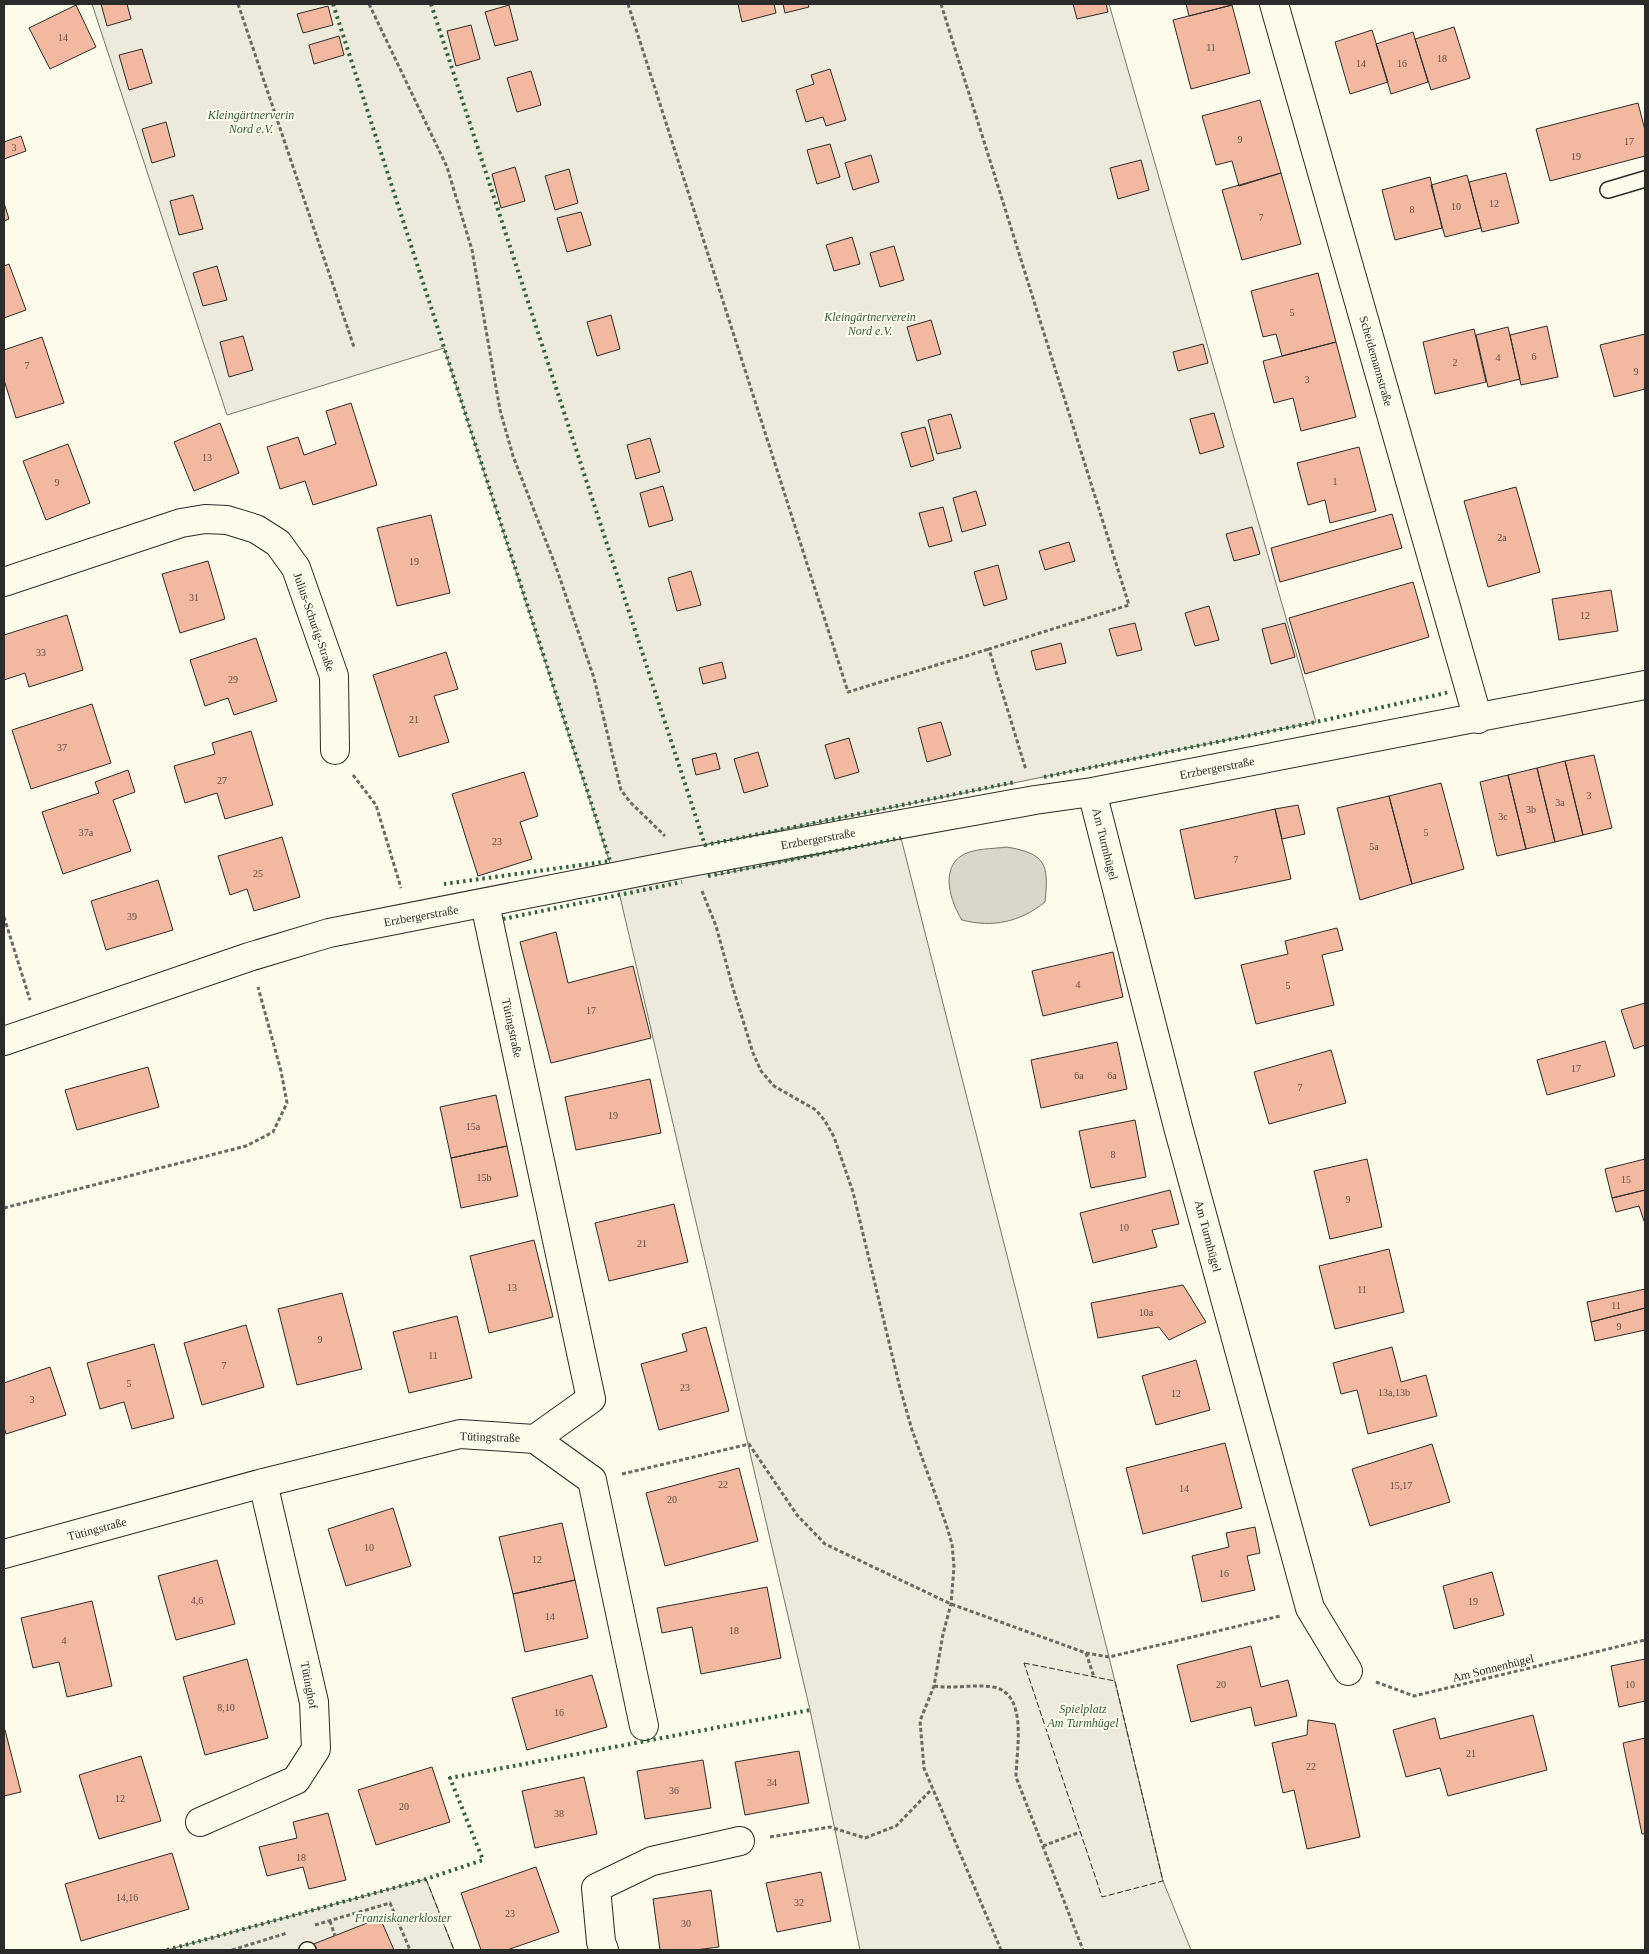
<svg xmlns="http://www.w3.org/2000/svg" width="1649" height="1954" font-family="'Times New Roman',serif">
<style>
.green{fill:#ecebdb;stroke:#74746e}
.water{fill:#d8d7c9;stroke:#74746e}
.building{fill:#f2b8a0;stroke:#2b2b2b}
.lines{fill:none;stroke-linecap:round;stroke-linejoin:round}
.lane-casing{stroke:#2b2b2b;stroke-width:18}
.street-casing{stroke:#2b2b2b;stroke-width:30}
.path{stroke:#6a6964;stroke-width:3;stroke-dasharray:4 2.5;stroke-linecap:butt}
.lane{stroke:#fdfbea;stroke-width:15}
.street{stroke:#fdfbea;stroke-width:28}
.hedge{stroke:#34623c;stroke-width:4;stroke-dasharray:2.5 4;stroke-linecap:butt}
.fence{stroke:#2b2b2b;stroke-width:1;stroke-dasharray:6 2.5;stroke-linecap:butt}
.labels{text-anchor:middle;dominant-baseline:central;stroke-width:4;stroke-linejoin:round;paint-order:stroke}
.number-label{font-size:10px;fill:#5d4e48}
.park-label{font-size:12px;font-style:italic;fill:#34623c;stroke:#fdfbea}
.street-label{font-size:12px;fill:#2b2b2b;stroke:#fdfbea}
</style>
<rect width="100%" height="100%" fill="#fdfbea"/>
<path class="green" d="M92,4H1109L1316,722L706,845L716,875L901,838L1109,1657L1163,1881L1191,1950H860L810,1710L618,888L444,348L227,415Z
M426,1879L454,1950H167Z"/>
<path class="water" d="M1007,847C1046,854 1049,864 1045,902C1020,922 993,928 962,920C951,903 940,870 961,856C973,848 993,849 1007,847Z"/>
<path class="building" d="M101,4H127L131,19L107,26Z
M738,4H774L776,13L742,22Z
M783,4H808L809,7L785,13Z
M1073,4H1106L1108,12L1077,19Z
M1186,4H1232V5L1189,16Z
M76,5L96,47L50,69L29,28Z
M509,5L518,40L495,46L485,12Z
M1232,5L1250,73L1191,89L1173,20Z
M328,6L333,25L303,33L297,14Z
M471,25L480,59L456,66L447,31Z
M1454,27L1470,78L1431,90L1415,39Z
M1372,30L1388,82L1350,94L1335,42Z
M1413,32L1428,82L1391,94L1376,44Z
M339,36L344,55L314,64L309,45Z
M142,49L152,83L129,90L119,55Z
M830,69L846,120L826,126L823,117L806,122L796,90L814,84L811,75Z
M531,71L541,105L517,112L507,78Z
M1260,100L1281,173L1239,186L1232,161L1216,165L1202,116Z
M1638,103L1645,130V156L1550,181L1536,129Z
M166,122L175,156L152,163L142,129Z
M21,136L26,151L4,159V142Z
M830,144L840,177L817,184L807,150Z
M871,155L879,182L853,190L845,163Z
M1141,160L1149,190L1118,199L1110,168Z
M515,167L525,201L501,208L492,174Z
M569,169L578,203L555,210L545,176Z
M1281,173L1301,244L1242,260L1222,190Z
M1506,173L1519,223L1482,232L1469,182Z
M1467,175L1481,228L1445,237L1431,185Z
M1430,177L1442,228L1395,240L1382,190Z
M193,195L203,229L179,235L170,201Z
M4,203L9,219L4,221Z
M581,212L591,245L567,252L557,218Z
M852,237L860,264L834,271L826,245Z
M894,246L904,280L880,287L870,253Z
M9,264L26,310L4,318V266Z
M217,266L227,300L203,306L193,273Z
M1318,273L1336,342L1282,356L1276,334L1263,337L1251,291Z
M611,315L620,349L597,356L587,322Z
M931,320L941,354L917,361L907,327Z
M1547,326L1558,377L1521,385L1510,335Z
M1508,327L1520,379L1488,387L1476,335Z
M1474,329L1486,382L1435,394L1423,342Z
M1645,334V389L1614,397L1600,345Z
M243,336L253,370L229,377L220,342Z
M42,337L64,403L16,418L4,380V350Z
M1336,342L1356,417L1301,431L1293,398L1274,403L1263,361Z
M1203,344L1208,363L1178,371L1173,352Z
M351,403L377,485L313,505L305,481L280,489L267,447L298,437L304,455L336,444L326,411Z
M1214,413L1224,447L1200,454L1190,419Z
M951,414L961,448L937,454L928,420Z
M220,423L239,473L194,491L174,442Z
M925,427L934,460L911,467L901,433Z
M650,438L660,472L636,479L627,445Z
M68,444L90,503L46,520L23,461Z
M1359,447L1376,511L1330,523L1325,500L1308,505L1297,463Z
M663,486L673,520L649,527L640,493Z
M1516,487L1540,572L1488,587L1464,501Z
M976,491L986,525L962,532L953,498Z
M943,507L952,541L929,547L919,513Z
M1392,514L1402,548L1280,582L1271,548Z
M431,515L450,593L397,606L377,528Z
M1252,527L1260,554L1234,561L1226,534Z
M1069,542L1075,561L1045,570L1039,551Z
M208,561L225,619L180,633L162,574Z
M998,565L1007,599L984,606L974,572Z
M691,571L701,605L677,611L668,578Z
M1413,582L1429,637L1305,674L1289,618Z
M1611,590L1618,631L1559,640L1552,599Z
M1209,606L1219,640L1195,646L1185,613Z
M67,615L83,670L29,687L25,673L4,680V635Z
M1135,623L1142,650L1117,656L1109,629Z
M1285,623L1295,657L1271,664L1262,629Z
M256,638L277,701L234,715L228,698L205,706L190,660Z
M1061,643L1066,663L1036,670L1031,651Z
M446,652L458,689L434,696L449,742L399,757L373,675Z
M722,662L726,678L703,684L699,668Z
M92,704L111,763L31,789L12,730Z
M941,722L951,755L927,762L918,728Z
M251,731L273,805L225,819L217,793L185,803L174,766L215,754L212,743Z
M849,738L859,772L835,779L825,745Z
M758,752L768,786L744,793L734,759Z
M716,753L720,769L696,775L692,759Z
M1594,755L1612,828L1583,835L1565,761Z
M1565,761L1583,835L1555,842L1537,768Z
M1537,768L1555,842L1526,849L1508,775Z
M128,770L135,792L113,800L131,851L63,874L42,812L99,793L95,782Z
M524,772L538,816L520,822L532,859L478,876L452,794Z
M1508,775L1526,849L1497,856L1480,782Z
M1441,783L1464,869L1412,884L1389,796Z
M1389,796L1412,884L1360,900L1337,808Z
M1298,805L1305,834L1282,839L1275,809Z
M1275,809L1291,879L1195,899L1180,830Z
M282,837L300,897L254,911L247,889L230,895L218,856Z
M158,880L173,930L106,950L91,901Z
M1337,928L1343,950L1322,955L1334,1005L1256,1024L1241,965L1288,954L1285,941Z
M556,932L568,983L633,966L651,1038L551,1063L520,942Z
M1113,952L1123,997L1043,1016L1032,971Z
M1645,1003V1045L1634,1049L1621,1010Z
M1605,1041L1615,1076L1547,1095L1537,1060Z
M1117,1042L1127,1089L1041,1108L1031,1060Z
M1331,1050L1346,1103L1269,1124L1254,1072Z
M148,1067L159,1107L77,1130L65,1090Z
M650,1079L661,1133L576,1150L565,1097Z
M496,1095L507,1146L451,1158L440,1107Z
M1135,1120L1146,1177L1091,1188L1079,1131Z
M507,1146L518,1196L461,1208L451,1158Z
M1367,1159L1382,1227L1330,1239L1314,1171Z
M1645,1159V1190L1612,1198L1605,1169Z
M1170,1190L1179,1224L1152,1230L1157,1247L1093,1263L1080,1213Z
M1645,1190V1224L1639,1206L1616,1212L1612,1198Z
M674,1204L688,1262L609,1281L595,1223Z
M534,1240L553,1317L489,1333L470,1256Z
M1389,1249L1404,1312L1335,1329L1319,1266Z
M1183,1285L1206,1322L1169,1340L1159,1327L1098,1338L1091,1303Z
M1645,1289V1308L1591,1322L1587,1302Z
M342,1293L362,1369L297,1385L278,1309Z
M1645,1308V1330L1595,1341L1591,1322Z
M457,1316L472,1378L409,1393L393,1332Z
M246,1325L264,1387L202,1405L184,1343Z
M706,1327L729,1411L659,1430L641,1364L687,1351L682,1334Z
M154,1344L174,1418L132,1429L124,1402L100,1409L87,1363Z
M1392,1347L1401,1382L1426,1375L1437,1416L1368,1434L1357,1390L1341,1394L1333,1363Z
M1196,1360L1210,1410L1156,1425L1142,1376Z
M50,1367L66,1415L6,1434L4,1427V1383Z
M1225,1443L1242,1508L1143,1534L1126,1468Z
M1432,1444L1450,1502L1370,1526L1352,1469Z
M739,1468L758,1541L665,1566L646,1493Z
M393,1508L411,1566L346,1586L328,1529Z
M562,1523L575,1580L513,1594L499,1537Z
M1255,1527L1260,1553L1247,1556L1255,1590L1202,1602L1192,1556L1229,1547L1226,1533Z
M217,1560L235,1624L176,1640L158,1576Z
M1492,1572L1504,1615L1454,1629L1443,1586Z
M575,1580L588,1638L525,1652L513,1594Z
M767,1587L781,1658L701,1674L692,1627L662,1633L657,1608Z
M92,1601L112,1686L67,1697L59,1662L33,1668L21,1618Z
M1251,1646L1261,1687L1288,1680L1297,1716L1255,1726L1251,1707L1191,1722L1177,1665Z
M247,1659L268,1738L205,1755L183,1677Z
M1645,1659V1701L1619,1707L1611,1666Z
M592,1675L607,1727L527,1750L512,1698Z
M1533,1715L1547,1770L1448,1796L1440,1768L1406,1777L1393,1730L1435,1718L1440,1739Z
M1308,1720L1335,1724L1360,1837L1307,1849L1294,1790L1283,1793L1272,1743L1307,1735Z
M5,1730L21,1792L4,1796V1731Z
M1645,1738V1834H1642L1623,1743Z
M799,1751L809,1803L745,1815L735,1762Z
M141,1756L161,1821L99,1839L79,1775Z
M703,1760L711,1808L645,1819L637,1771Z
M432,1767L450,1822L376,1845L358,1790Z
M584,1777L597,1834L535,1848L522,1791Z
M328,1813L346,1880L309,1889L303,1867L267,1876L259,1847L297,1838L293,1822Z
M172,1853L189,1909L81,1941L65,1884Z
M536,1867L559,1932L507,1950H481L461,1893Z
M821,1872L831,1921L777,1932L766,1883Z
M711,1890L719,1947L695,1950H660L653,1899Z
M380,1918L394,1950H313L311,1945Z"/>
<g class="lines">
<g class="lane-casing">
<path id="lane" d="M1608,190L1645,179
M307,1950H308"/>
</g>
<g class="street-casing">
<path id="street" d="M1274,4L1478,719
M4,582L181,523L205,519L227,520L256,529L278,543L296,568L334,676L335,750
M1092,792L1178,1127L1310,1608L1348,1671
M4,1041L249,957L329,933L685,863L1035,800L1092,792L1645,685
M535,1439L592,1480L644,1726
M4,1554L263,1483L460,1434L535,1439L591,1399L485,904
M200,1822L296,1780L316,1749L314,1702L263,1483
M604,1950L601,1942L596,1888L652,1861L740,1841"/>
</g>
<path class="path" d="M238,4L354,347
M369,4L447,167L472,250L500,410L513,456L556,567L594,678L621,790L630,802L665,836
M628,4L848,692L989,649
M941,4L1129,605L989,649L1026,770
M353,775L376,805L401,888
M702,891L716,926L733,988L753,1053L761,1071L774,1086L816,1110L825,1121L834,1137L853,1192L899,1384L912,1430L946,1524L952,1544L954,1567L951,1604L943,1634L934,1686L920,1721L924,1768L1001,1950
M4,917L30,1000
M4,1208L246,1146L273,1132L287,1103L281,1071L258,987
M622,1474L749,1444L797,1515L825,1544L951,1604L1086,1653L1109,1657L1280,1616
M1086,1653L1094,1677
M1376,1682L1414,1696L1645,1640
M934,1686C954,1689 973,1684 993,1687C1029,1693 1016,1752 1016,1777L1083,1950
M770,1837L830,1827L865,1838L896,1826L932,1789
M1043,1846L1080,1832
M330,1921L335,1936
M315,1925L390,1903L410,1950
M232,1950L287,1933"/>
<use href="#lane" class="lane"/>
<use href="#street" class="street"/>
<path class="hedge" d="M333,4L610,861L444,884
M431,4L705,845L1015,782
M1044,777L1316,722L1450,692
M708,876L901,838
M503,919L682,882
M167,1950L426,1879L483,1860L450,1778L810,1710"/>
<path class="fence" d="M1024,1663L1115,1681L1163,1881L1102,1897Z
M426,1879L454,1950"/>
</g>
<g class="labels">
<g class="number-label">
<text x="63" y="37">14</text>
<text x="1211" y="47">11</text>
<text x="1442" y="58">18</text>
<text x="1361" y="63">14</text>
<text x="1402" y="63">16</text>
<text x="1240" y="139">9</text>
<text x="1629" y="141">17</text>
<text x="14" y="147">3</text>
<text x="1576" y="156">19</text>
<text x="1494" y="203">12</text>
<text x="1456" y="206">10</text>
<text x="1412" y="209">8</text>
<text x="1261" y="217">7</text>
<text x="1292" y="312">5</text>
<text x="1534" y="356">6</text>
<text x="1498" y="357">4</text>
<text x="1455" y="362">2</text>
<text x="27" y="365">7</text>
<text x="1636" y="371">9</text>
<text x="1307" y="379">3</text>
<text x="207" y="457">13</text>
<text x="1335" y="481">1</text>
<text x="57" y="482">9</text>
<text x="1502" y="537">2a</text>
<text x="414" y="561">19</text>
<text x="194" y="597">31</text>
<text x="1585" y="615">12</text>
<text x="41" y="652">33</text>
<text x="233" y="679">29</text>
<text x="414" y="719">21</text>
<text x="62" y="747">37</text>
<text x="222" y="780">27</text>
<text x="1589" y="795">3</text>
<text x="1560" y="802">3a</text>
<text x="1531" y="809">3b</text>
<text x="1503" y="816">3c</text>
<text x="86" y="832">37a</text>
<text x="1426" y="832">5</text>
<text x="497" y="841">23</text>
<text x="1374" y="846">5a</text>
<text x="1236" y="859">7</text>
<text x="258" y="873">25</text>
<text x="132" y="916">39</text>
<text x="1078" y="984">4</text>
<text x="1288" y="985">5</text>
<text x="591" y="1010">17</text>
<text x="1576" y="1068">17</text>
<text x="1079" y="1075">6a</text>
<text x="1112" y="1075">6a</text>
<text x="1300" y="1087">7</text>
<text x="613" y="1115">19</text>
<text x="473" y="1126">15a</text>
<text x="1113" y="1154">8</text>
<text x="484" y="1177">15b</text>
<text x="1626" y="1179">15</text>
<text x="1348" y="1199">9</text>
<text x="1124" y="1227">10</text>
<text x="642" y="1243">21</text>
<text x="512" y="1287">13</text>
<text x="1362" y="1289">11</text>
<text x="1616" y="1305">11</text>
<text x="1146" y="1312">10a</text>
<text x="1619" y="1326">9</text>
<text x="320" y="1339">9</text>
<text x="433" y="1355">11</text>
<text x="224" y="1365">7</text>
<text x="129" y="1383">5</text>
<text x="685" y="1387">23</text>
<text x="1394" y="1392">13a,13b</text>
<text x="1176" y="1393">12</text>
<text x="32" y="1399">3</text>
<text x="723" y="1484">22</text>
<text x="1401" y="1485">15,17</text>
<text x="1184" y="1488">14</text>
<text x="672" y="1499">20</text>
<text x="369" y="1547">10</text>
<text x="537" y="1559">12</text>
<text x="1224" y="1573">16</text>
<text x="197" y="1600">4,6</text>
<text x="1473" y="1601">19</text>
<text x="550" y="1616">14</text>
<text x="734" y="1630">18</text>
<text x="64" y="1640">4</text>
<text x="1221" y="1684">20</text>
<text x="1630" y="1684">10</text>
<text x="226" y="1707">8,10</text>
<text x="559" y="1712">16</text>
<text x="1471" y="1753">21</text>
<text x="1311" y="1766">22</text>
<text x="772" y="1782">34</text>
<text x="674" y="1790">36</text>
<text x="120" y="1798">12</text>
<text x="404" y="1806">20</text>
<text x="559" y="1813">38</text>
<text x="301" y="1857">18</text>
<text x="127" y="1897">14,16</text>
<text x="799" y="1902">32</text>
<text x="510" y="1913">23</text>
<text x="686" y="1923">30</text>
</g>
<g class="park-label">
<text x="251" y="115">Kleingärtnerverin<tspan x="251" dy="14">Nord e.V.</tspan></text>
<text x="870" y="317">Kleingärtnerverein<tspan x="870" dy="14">Nord e.V.</tspan></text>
<text x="1083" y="1709">Spielplatz<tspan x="1083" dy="14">Am Turmhügel</tspan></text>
<text x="403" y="1918">Franziskanerkloster</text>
</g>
<g class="street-label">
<text transform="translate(1376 361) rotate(74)">Scheidemannstraße</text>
<text transform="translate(314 622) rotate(71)">Julius-Schurig-Straße</text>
<text transform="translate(1217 768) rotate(-11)">Erzbergerstraße</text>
<text transform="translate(818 839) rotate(-10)">Erzbergerstraße</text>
<text transform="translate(1105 844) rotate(76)">Am Turmhügel</text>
<text transform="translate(421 916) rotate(-10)">Erzbergerstraße</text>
<text transform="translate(512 1028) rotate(78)">Tütingstraße</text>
<text transform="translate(1208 1236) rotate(75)">Am Turmhügel</text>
<text transform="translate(490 1437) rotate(2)">Tütingstraße</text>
<text transform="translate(97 1529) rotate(-15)">Tütingstraße</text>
<text transform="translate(1493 1668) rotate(-14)">Am Sonnenhügel</text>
<text transform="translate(309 1685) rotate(79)">Tütinghof</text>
</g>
</g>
<rect width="1649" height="1954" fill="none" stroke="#2b2b2b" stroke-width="10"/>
</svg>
